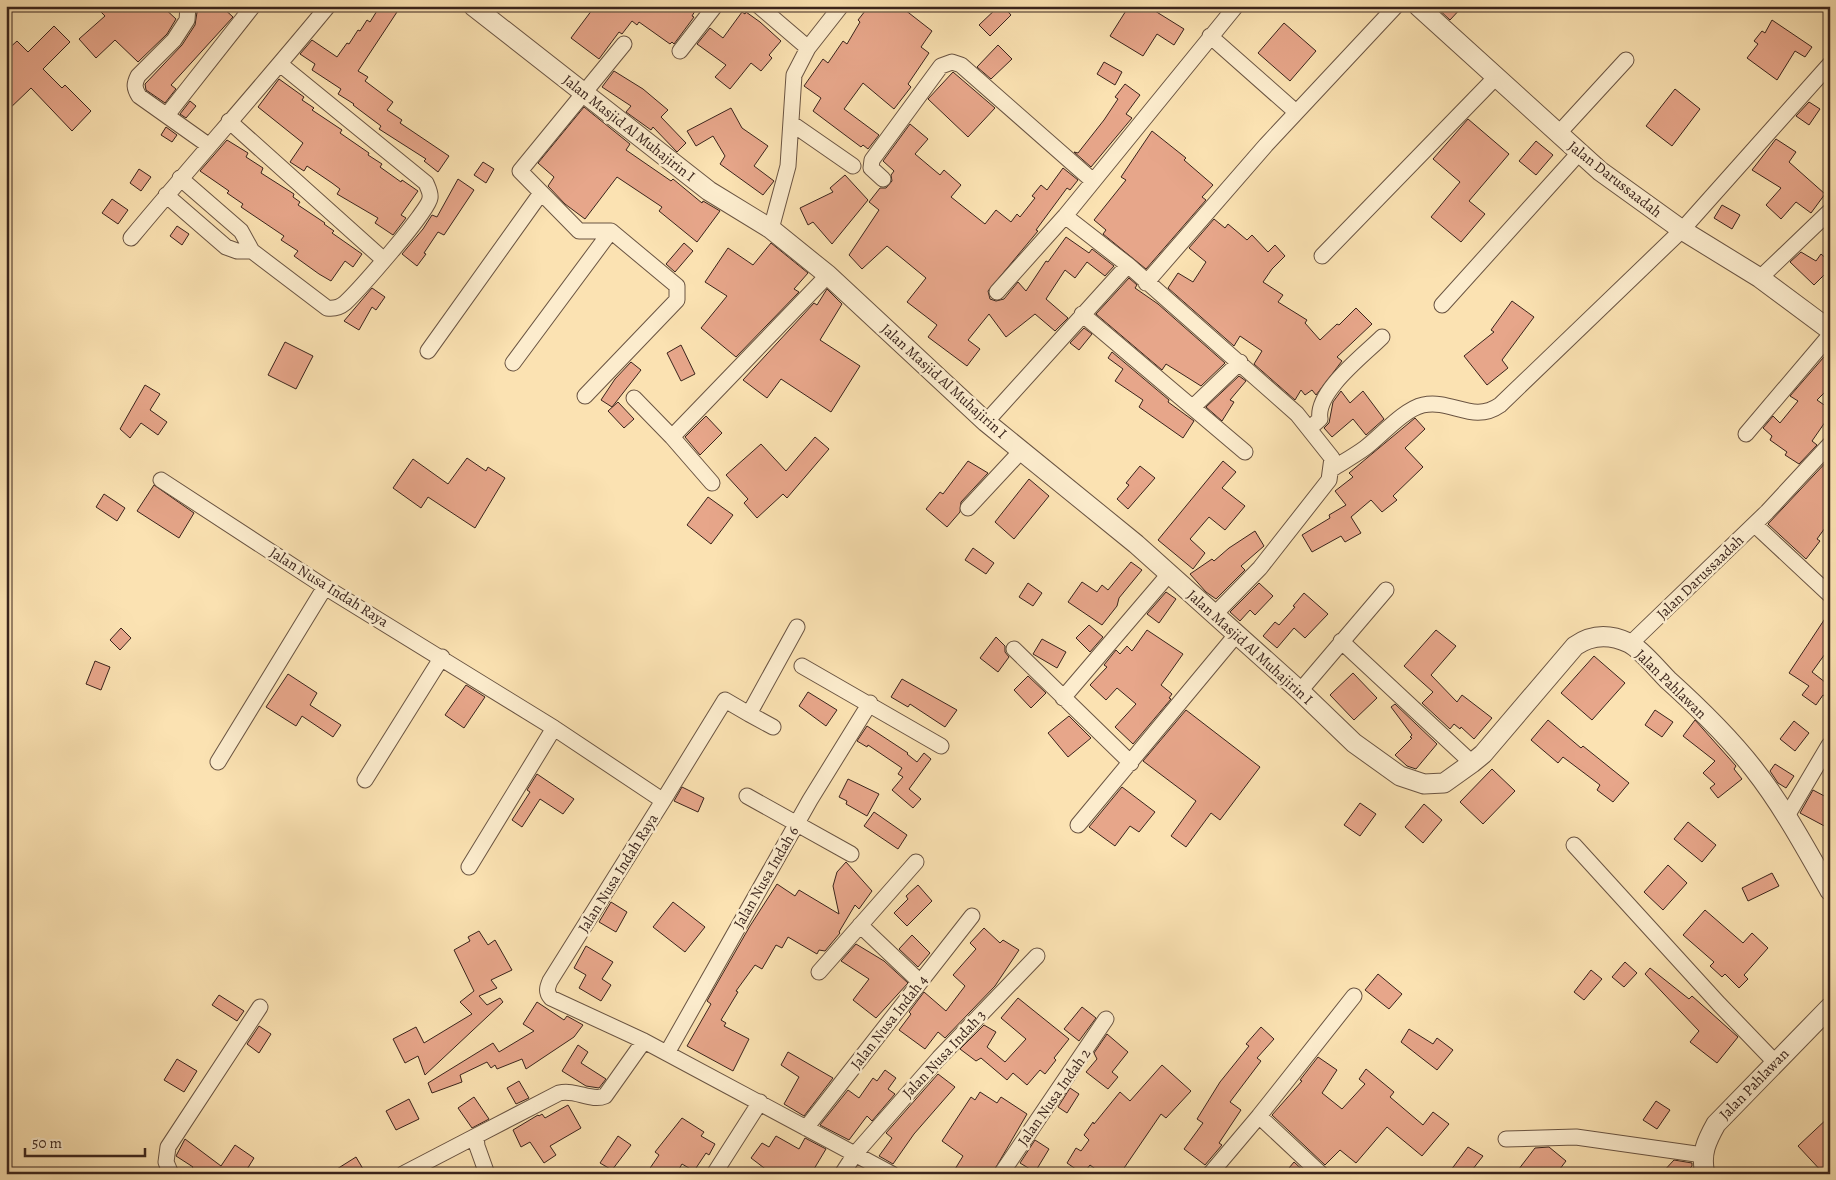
<svg xmlns="http://www.w3.org/2000/svg" width="1836" height="1180" font-family="Alegreya,serif">
<style>
.building{fill:#e7a68a;stroke:#3a241c}
.lines{fill:none;stroke-linecap:round;stroke-linejoin:round}
.minor-casing{stroke:#6a5442;stroke-width:17}
.tertiary-casing{stroke:#6a5442;stroke-width:21}
.minor{stroke:#fceccd;stroke-width:15}
.tertiary{stroke:#fceccd;stroke-width:19}
.labels{text-anchor:middle;dominant-baseline:central;stroke-width:5;stroke-linejoin:round;paint-order:stroke}
.street-label{font-size:15px;fill:#3a241c;stroke:#fceccd}
</style>
<rect width="100%" height="100%" fill="#fbe2b2"/>
<filter id="stains"><feTurbulence type="fractalNoise" baseFrequency=".004" numOctaves="4"/><feColorMatrix values="0 0 0 0 .2 0 0 0 0 .09 0 0 0 0 .02 0 0 0 .5 -.17"/></filter>
<radialGradient id="worn" r=".72"><stop offset=".6" stop-color="#630" stop-opacity="0"/><stop offset="1" stop-color="#630" stop-opacity=".3"/></radialGradient>
<path class="building" d="M95,6H162L176,19L167,34L138,62L115,40L96,58L79,39L105,16Z
M198,6H221L233,17L171,85L176,89L165,103L146,90L145,84L182,45L195,25Z
M380,6H388L397,12L358,71L368,77L365,81L393,102L387,110L402,120L400,123L449,156L438,172L424,161L426,159L379,129L381,126L353,105L354,104L338,94L341,89L312,70L315,64L300,54L312,40L337,57L347,43L349,44L358,30L360,31L367,20L370,22Z
M595,6H698L692,16L694,17L674,44L672,42L670,44L639,22L637,25L632,21L622,34L619,32L599,59L571,38Z
M869,6H900L932,31L921,47L929,53L908,84L911,87L894,109L863,83L844,109L879,135L868,149L863,145L861,147L813,111L821,98L804,86L823,59L828,63L843,41L847,44L860,22L858,20Z
M999,6H1003L1011,15L990,36L979,25Z
M1129,6H1147L1184,29L1174,45L1157,34L1143,56L1110,36Z
M1435,6H1463L1450,20Z
M742,12L745,14L746,12L760,22L781,41L769,55L772,58L761,71L751,63L730,89L715,77L726,65L697,44L710,28L723,38Z
M1772,20L1812,47L1805,57L1795,51L1777,80L1747,58L1758,44L1754,41L1762,31L1765,33Z
M1284,23L1316,51L1290,81L1258,53Z
M54,26L70,42L43,69L62,88L65,85L91,111L72,131L31,88L6,112V51L17,41L28,52Z
M998,45L1012,59L991,79L977,67Z
M1104,62L1122,72L1115,85L1097,74Z
M614,71L643,89L668,110L661,117L686,143L677,152L653,127L651,130L626,112L631,106L602,87Z
M953,72L995,108L968,137L928,99Z
M279,79L304,97L302,100L314,108L312,110L342,130L340,133L369,153L368,155L382,164L380,167L401,182L402,180L418,191L401,215L406,218L393,235L375,223L378,218L337,194L340,189L332,183L307,166L304,171L290,162L303,143L258,107Z
M1125,84L1140,95L1126,114L1132,118L1091,167L1074,152L1078,153L1104,120L1118,99L1115,97Z
M1675,89L1700,109L1672,146L1646,126Z
M190,101L196,106L186,118L180,114Z
M1809,102L1820,109L1809,125L1796,116Z
M584,107L630,144L626,150L671,181L673,179L702,203L703,201L720,211L697,242L659,211L662,207L617,177L585,219L565,204L548,186L554,177L538,163Z
M731,108L742,128L768,146L754,166L774,181L763,195L720,164L725,156L713,136L696,146L687,131Z
M1468,119L1509,154L1469,201L1485,214L1461,242L1431,217L1460,182L1433,159Z
M910,124L928,139L915,154L940,175L944,170L961,185L951,197L985,224L996,210L1011,222L1017,214L1020,217L1035,198L1032,196L1041,185L1047,190L1063,168L1078,180L1070,190L1067,188L1036,230L1038,231L988,291L990,299L996,301L1004,299L1018,282L1026,291L1046,261L1048,262L1066,237L1089,253L1092,249L1114,266L1105,276L1087,262L1075,278L1065,270L1046,299L1068,318L1055,331L1035,314L1006,337L989,314L968,340L980,349L967,366L928,337L937,325L907,302L926,278L887,246L862,269L849,255L879,210L869,202L880,188H886L892,181L891,175L894,171L883,161Z
M166,127L177,135L172,142L161,135Z
M1152,131L1186,158L1184,160L1213,185L1202,197L1206,200L1146,269L1103,234L1106,230L1094,220L1126,180L1121,177Z
M1776,139L1796,152L1789,162L1825,194L1811,213L1796,202L1781,219L1766,205L1781,188L1752,170Z
M227,140L248,153L246,157L263,168L261,173L294,194L293,197L300,202L298,205L325,223L324,224L334,231L332,233L362,254L353,267L345,261L331,281L319,274L294,256L298,251L281,240L284,236L241,207L243,204L227,193L229,191L200,171Z
M1536,141L1553,155L1536,175L1519,161Z
M483,162L494,169L486,183L474,175Z
M139,169L151,177L141,191L130,183Z
M845,175L868,200L832,244L813,222L808,225L800,208L833,192L830,188Z
M458,179L474,190L444,235L438,232L424,253L426,254L417,266L402,254L423,229L432,215L437,217Z
M112,199L128,210L118,224L102,213Z
M1722,205L1740,215L1732,229L1714,218Z
M1214,219L1225,228L1228,224L1247,240L1252,235L1268,252L1275,245L1285,256L1272,269L1263,282L1283,295L1278,302L1307,320L1305,323L1320,340L1337,324L1339,325L1356,308L1372,324L1337,357L1342,361L1316,395L1312,390L1305,395L1301,390L1295,400L1254,364L1262,351L1240,336L1234,346L1168,288L1178,273L1193,282L1206,262L1189,248Z
M177,226L189,234L182,245L170,236Z
M684,243L693,251L675,272L666,264Z
M771,243L808,273L794,289L799,292L736,357L701,328L727,296L705,282L728,248L753,265Z
M1801,252L1816,261L1821,254L1830,262V269L1814,285L1790,262Z
M1129,278L1137,285L1135,288L1158,304L1225,363L1201,386L1166,364L1162,370L1096,314Z
M372,288L385,297L376,310L372,307L359,330L344,321Z
M827,289L842,304L820,340L860,366L831,412L781,379L767,398L743,380L814,303L817,305Z
M1512,301L1534,317L1502,360L1508,368L1487,385L1464,356L1494,332L1491,330Z
M1084,328L1092,334L1079,350L1070,343Z
M285,342L313,356L296,389L268,375Z
M681,345L695,374L681,381L667,353Z
M1830,350V387L1817,400L1830,409V415L1812,441L1817,445L1799,464L1785,455L1787,452L1770,440L1772,436L1763,428L1773,416L1780,423L1798,401L1790,396Z
M1112,352L1169,400L1168,402L1194,421L1183,438L1139,407L1143,400L1115,381L1123,369L1108,358Z
M631,362L641,370L612,407L601,400L615,379Z
M1239,376L1246,381L1230,400L1234,402L1222,421L1206,407Z
M145,385L160,394L150,410L167,422L158,435L141,423L130,438L120,429Z
M1341,391L1350,403L1363,391L1384,419L1366,435L1353,419L1332,437L1324,428L1329,423L1333,402Z
M618,402L634,419L624,428L608,411Z
M706,416L722,433L700,455L685,437Z
M1415,418L1425,429L1405,448L1423,467L1393,496L1397,500L1382,512L1371,500L1351,517L1361,533L1345,542L1341,536L1312,552L1302,535L1330,518L1329,515L1346,505L1335,491L1353,477L1349,473Z
M815,437L829,449L787,498L783,494L757,518L744,503L748,499L726,475L761,444L786,471Z
M467,458L486,471L488,467L505,478L475,528L428,497L421,508L393,488L413,459L448,484Z
M1830,458V521L1817,539L1820,541L1806,559L1768,524Z
M968,461L988,473L961,502L960,512L947,527L926,509L940,492L943,494Z
M1223,461L1236,472L1222,488L1245,506L1225,530L1209,517L1190,539L1205,553L1193,569L1158,540Z
M1140,466L1155,478L1128,509L1117,499L1129,485L1126,483Z
M1029,479L1049,496L1014,539L995,522Z
M154,485L194,513L179,538L137,511Z
M104,494L125,508L117,521L96,507Z
M708,497L733,515L711,544L687,525Z
M1255,531L1264,546L1241,566L1245,570L1216,599L1206,592L1190,574L1212,559L1214,561L1229,548Z
M973,548L994,563L986,574L965,560Z
M1131,562L1142,570L1119,598L1117,606L1102,625L1068,602L1082,582L1097,592L1102,585L1108,590Z
M1028,583L1042,593L1033,606L1019,597Z
M1259,583L1273,596L1255,615L1250,610L1240,621L1230,612Z
M1166,592L1176,599L1159,623L1147,614Z
M1304,593L1328,614L1305,638L1294,628L1277,648L1263,636L1275,622L1279,625L1295,607L1293,606Z
M1830,611V647L1812,672L1830,686V699L1823,695L1816,705L1802,695L1809,686L1789,673Z
M1089,625L1103,637L1090,652L1076,638Z
M121,628L131,638L120,650L110,640Z
M1147,630L1183,654L1161,685L1172,694L1169,698L1171,699L1133,744L1115,727L1136,704L1117,688L1106,700L1090,685L1107,667L1104,665L1116,650L1120,654L1127,646L1132,651Z
M1436,630L1456,646L1431,675L1457,702L1462,695L1492,718L1474,739L1461,727L1460,729L1454,724L1450,729L1422,703L1433,692L1404,666Z
M996,637L1005,646V652L1009,657L998,672L980,658Z
M1042,639L1066,652L1057,668L1033,654Z
M1594,656L1625,683L1592,720L1561,693Z
M95,661L110,667L101,690L86,684Z
M1353,673L1377,698L1354,720L1330,695Z
M288,674L317,693L310,705L341,725L333,737L302,716L296,726L266,707Z
M1028,676L1046,693L1031,708L1014,690Z
M902,679L957,710L945,727L910,704L908,707L891,697Z
M466,685L485,697L464,728L445,715Z
M808,692L837,710L826,726L799,706Z
M1395,704L1437,744L1416,769L1407,766L1395,755L1412,738L1410,737L1412,735L1391,707Z
M1186,710L1260,767L1220,820L1211,813L1186,847L1171,836L1196,801L1143,761Z
M1655,710L1673,722L1662,737L1645,725Z
M1069,716L1091,738L1068,757L1048,733Z
M1548,720L1581,748L1583,746L1629,783L1613,802L1597,790L1600,785L1563,757L1558,763L1531,740Z
M1695,720L1736,766L1734,769L1742,779L1718,798L1710,788L1715,784L1703,773L1715,761L1683,736Z
M1794,721L1809,733L1795,751L1780,739Z
M867,726L908,753L907,754L917,762L924,753L931,759L909,789L921,799L913,808L892,790L903,777L898,774L902,768L868,745L867,747L857,741Z
M1775,764L1794,776L1786,788L1778,783L1770,771Z
M1492,769L1515,791L1483,824L1460,802Z
M537,774L574,799L563,814L540,799L522,827L512,820L530,792L527,790Z
M848,779L879,794L867,816L846,804L847,801L839,797Z
M682,787L704,798L698,812L674,801Z
M1122,787L1155,812L1139,832L1130,826L1115,846L1089,827Z
M1813,790L1830,799V829L1800,813Z
M1360,803L1376,814L1360,836L1344,825Z
M1424,804L1442,820L1423,843L1405,827Z
M874,812L907,835L898,849L864,826Z
M1688,822L1716,845L1702,862L1674,839Z
M846,862L872,891L859,909L855,905L839,932L840,933L825,951L819,950L817,954L788,937L782,948L776,945L762,969L755,965L736,991L738,992L721,1020L726,1023L724,1026L749,1039L733,1071L687,1046L711,1004L707,1001L750,926L777,884L795,896L799,890L839,914L833,886L837,872Z
M1668,865L1687,883L1663,910L1644,892Z
M1772,873L1779,886L1748,901L1742,888Z
M918,885L932,901L907,926L894,913L908,899L906,896Z
M611,902L627,912L616,932L599,922Z
M673,902L705,927L685,952L653,927Z
M1705,910L1743,943L1752,933L1768,948L1744,975L1748,979L1739,988L1725,974L1722,977L1710,966L1714,962L1683,935Z
M984,928L1000,943L1003,940L1019,950L995,986L945,1038L938,1032L925,1049L899,1030L911,1014L909,1012L924,992L946,1011L965,986L953,975L976,949L970,943Z
M479,931L488,945L495,940L512,970L491,980L497,988L479,996L487,1005L500,998L503,1002L425,1075L418,1056L405,1063L393,1039L416,1027L424,1043L472,1014L460,1002L474,991L454,950L470,941L468,937Z
M912,935L930,953L918,967L899,949Z
M856,944L884,961L908,983L876,1018L853,1000L869,979L841,961Z
M586,946L613,962L602,979L611,985L601,1001L579,988L586,975L574,968Z
M1625,962L1637,973L1624,987L1612,977Z
M1650,968L1689,999L1692,996L1738,1037L1717,1063L1690,1042L1699,1031L1645,974Z
M1591,970L1602,979L1584,1000L1574,992Z
M1378,974L1402,994L1389,1009L1365,990Z
M219,995L244,1011L237,1021L212,1005Z
M1018,998L1069,1039L1054,1058L1056,1060L1045,1074L1040,1070L1027,1085L1013,1073L1007,1080L981,1058L976,1061L960,1049L984,1025L996,1032L987,1047L1005,1062L1026,1039L1001,1018Z
M537,1002L564,1020L567,1016L583,1025L574,1037L526,1069L522,1059L497,1069L495,1065L491,1068L487,1062L460,1075L462,1082L432,1093L428,1083L493,1043L499,1052L534,1031L523,1024Z
M1082,1007L1096,1018L1079,1041L1064,1029Z
M259,1026L271,1034L259,1053L247,1044Z
M1261,1027L1274,1039L1257,1058L1261,1061L1230,1102L1241,1110L1219,1143L1222,1145L1205,1165L1184,1149L1203,1123L1197,1119L1220,1082L1249,1046L1246,1044Z
M1409,1029L1433,1044L1437,1038L1453,1050L1437,1070L1401,1042Z
M1107,1034L1128,1052L1112,1072L1118,1077L1108,1089L1086,1072L1097,1059L1094,1053Z
M578,1045L588,1052L581,1063L606,1079L599,1088L586,1086L562,1071Z
M788,1052L833,1078L804,1116L784,1104L799,1077L781,1065Z
M1318,1057L1337,1070L1322,1093L1342,1109L1365,1084L1359,1079L1366,1069L1394,1092L1390,1097L1423,1125L1433,1112L1449,1124L1422,1156L1387,1127L1356,1163L1340,1150L1325,1165L1272,1115L1302,1081L1300,1080Z
M177,1059L197,1071L184,1092L164,1080Z
M1162,1065L1191,1091L1166,1118L1161,1114L1120,1174H1102L1090,1165L1083,1174L1067,1163L1076,1148L1081,1151L1089,1140L1084,1135L1093,1122L1094,1124L1120,1092L1130,1101Z
M885,1070L896,1078L888,1089L895,1094L872,1121L867,1116L849,1140L820,1125L848,1090L859,1098L873,1078L877,1081Z
M938,1074L955,1087L914,1134L893,1164L879,1156L892,1138L886,1133Z
M519,1081L529,1098L516,1104L507,1088Z
M1070,1088L1079,1094L1067,1113L1058,1107Z
M980,1092L997,1103L1001,1097L1027,1114L992,1174H952L963,1156L942,1141L971,1097L975,1100Z
M474,1097L489,1119L472,1128L458,1108Z
M409,1099L419,1119L396,1130L386,1111Z
M1656,1101L1670,1110L1657,1129L1643,1120Z
M568,1105L581,1128L550,1146L556,1155L544,1163L530,1142L521,1147L513,1130L538,1115L539,1116L542,1114L545,1118Z
M1830,1116V1145L1824,1150L1830,1157V1174H1824L1798,1146Z
M682,1118L704,1132L701,1136L715,1144L709,1155L706,1153L694,1171L682,1164L676,1174H646L659,1155L655,1152Z
M618,1136L631,1145L612,1170L600,1163Z
M776,1136L799,1149L805,1138L826,1149L811,1174H772L751,1158L762,1143L769,1147Z
M185,1139L221,1166L235,1145L254,1158L244,1174H188L193,1167L176,1156Z
M1035,1140L1049,1149L1035,1172L1020,1163Z
M1468,1147L1483,1156L1469,1174H1448Z
M1549,1147L1566,1161L1556,1174H1515L1535,1148Z
M356,1157L366,1174H329Z
M1674,1160L1692,1163V1166L1685,1174H1661Z
M1294,1162L1307,1174H1284Z"/>
<g class="lines">
<g class="minor-casing">
<path id="minor" d="M188,6L187,20L174,40L138,76C134,84 134,88 139,96L208,145
M759,6L808,48
M1210,36L1296,112
M680,51L715,6
M167,115L253,6
M229,121L384,260
M791,123L853,166
M1558,134L1626,60
M180,178L241,231L252,251L327,308C334,309 339,308 345,303C358,291 429,211 430,198C431,193 428,188 426,183L280,64
M883,179L871,168L872,160L941,66L952,62L961,65L1093,181
M166,195L226,247L237,251H252
M1065,216L1128,265L1297,414L1332,458L1329,480L1260,568L1214,615
M771,229L788,166L794,75L808,48L841,6
M131,238C196,160 263,85 328,6
M1322,256L1496,77
M1760,278L1830,211
M1146,283L1266,145L1396,6
M997,292L1065,216L1236,6
M1442,305L1579,153
M1082,314L1245,452
M428,351L541,193
M513,363L611,231
M585,396L677,300V286L611,231H579L520,171L624,44
M634,398L672,437L712,483
M1193,407L1240,362
M986,422L1128,265
M1309,429L1320,419C1315,392 1364,355 1382,337
M1746,434L1830,335
M672,437L828,275
M1332,469C1343,462 1354,456 1365,448C1380,437 1404,409 1423,405C1452,399 1473,424 1500,405L1682,230L1830,64
M161,480L325,587L554,728L659,798L661,804L550,981C547,988 546,992 551,998L644,1041L892,1174
M968,508L1022,450
M1755,525L1830,595
M1341,641L1472,763
M1630,644L1767,512L1830,444
M1014,649L1131,763
M802,666L941,746
M1300,691L1386,590
M1063,698L1169,574
M749,714L773,727
M218,762L325,587
M365,780L442,657
M747,796L851,854
M661,804L725,700L749,714L797,627
M1787,816L1829,745
M1078,825L1236,635
M1574,845L1719,1004L1775,1062
M469,867L554,728
M860,925L920,982
M819,972L916,862
M667,1053L810,800L870,703
M1259,1116L1321,1174
M806,1128L972,916
M1506,1139L1576,1137L1703,1155
M171,1174L166,1162L168,1147L260,1007
M403,1174L476,1136
M487,1174L477,1146L476,1136L559,1093C576,1089 591,1102 605,1096L644,1041
M714,1174L760,1102
M842,1174L855,1154L939,1058L1037,956
M1001,1174L1106,1019
M1210,1174L1259,1116L1354,996"/>
</g>
<g class="tertiary-casing">
<path id="tertiary" d="M473,6L709,191L771,229L828,275L986,422L1136,544L1300,691L1354,743L1400,776L1424,784L1444,783L1472,763L1483,754L1575,646C1592,634 1610,634 1629,643C1641,649 1658,670 1668,680C1698,707 1728,736 1753,768C1783,806 1806,849 1830,891
M1418,6L1600,171L1682,230L1760,278L1830,330
M1705,1174C1700,1154 1707,1140 1716,1124L1830,1007"/>
</g>
<use href="#minor" class="minor"/>
<use href="#tertiary" class="tertiary"/>
</g>
<g class="labels">
<g class="street-label">
<text transform="translate(629 128) rotate(38)">Jalan Masjid Al Muhajirin I</text>
<text transform="translate(1615 179) rotate(38)">Jalan Darussaadah</text>
<text transform="translate(944 381) rotate(42)">Jalan Masjid Al Muhajirin I</text>
<text transform="translate(1700 577) rotate(-44)">Jalan Darussaadah</text>
<text transform="translate(329 587) rotate(32)">Jalan Nusa Indah Raya</text>
<text transform="translate(1250 647) rotate(42)">Jalan Masjid Al Muhajirin I</text>
<text transform="translate(1671 684) rotate(44)">Jalan Pahlawan</text>
<text transform="translate(618 873) rotate(-58)">Jalan Nusa Indah Raya</text>
<text transform="translate(766 877) rotate(-60)">Jalan Nusa Indah 6</text>
<text transform="translate(889 1022) rotate(-52)">Jalan Nusa Indah 4</text>
<text transform="translate(944 1054) rotate(-47)">Jalan Nusa Indah 3</text>
<text transform="translate(1754 1084) rotate(-46)">Jalan Pahlawan</text>
<text transform="translate(1054 1097) rotate(-55)">Jalan Nusa Indah 2</text>
</g>
</g>
<rect width="1836" height="1180" fill="none" stroke="#fbe2b2" stroke-width="25"/>
<rect x="8" y="8" width="1821" height="1165" fill="none" stroke="#3a241c" stroke-width="2.5"/>
<rect x="12" y="12" width="1811" height="1155" fill="none" stroke="#3a241c"/>
<path d="M25 1148v8h120v-8" fill="none" stroke="#3a241c" stroke-width="2.5"/>
<text x="32" y="1148" font-size="15" fill="#3a241c" stroke="#fceccd" stroke-width="4" paint-order="stroke">50 m</text>
<rect width="100%" height="100%" filter="url(#stains)"/>
<rect width="100%" height="100%" fill="url(#worn)"/>
</svg>
